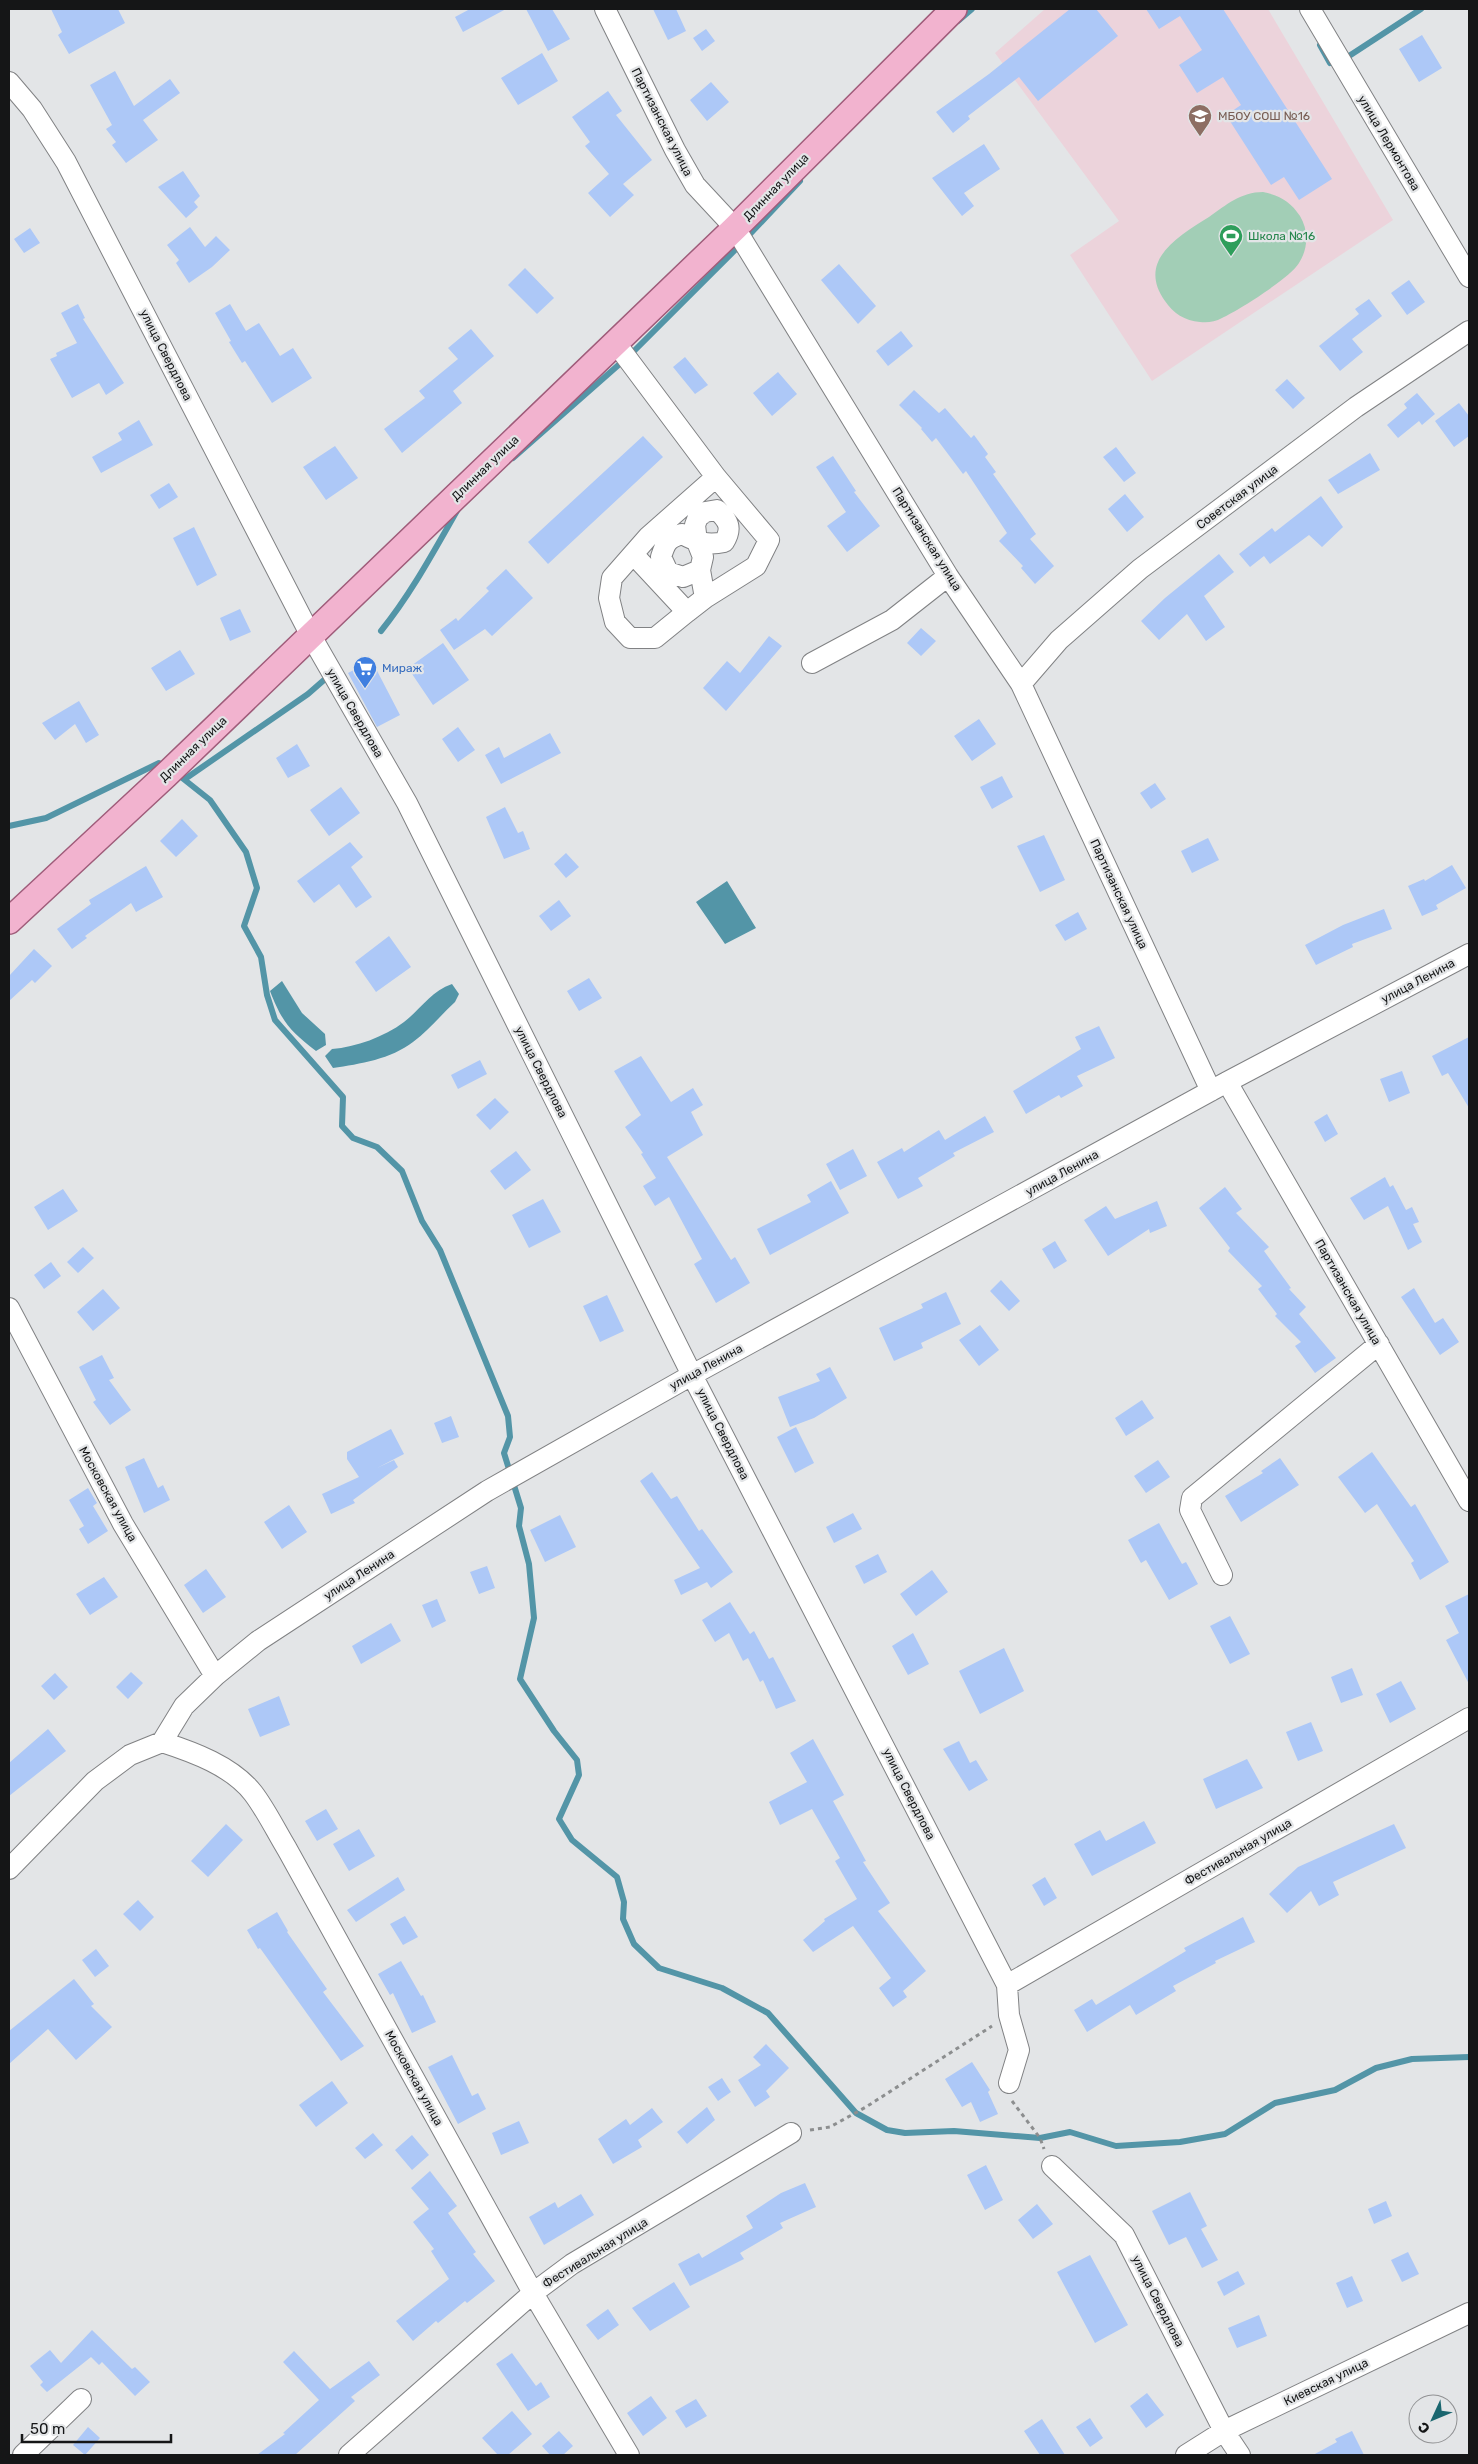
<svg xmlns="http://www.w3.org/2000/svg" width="1478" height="2464" font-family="Rubik,sans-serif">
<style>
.education{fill:#ecd3db}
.green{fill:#a2ceb6}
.water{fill:#5395a7}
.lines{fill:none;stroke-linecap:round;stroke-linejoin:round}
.stream{stroke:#5395a7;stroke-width:6}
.building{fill:#adc8f7}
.minor-casing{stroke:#818284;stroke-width:22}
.major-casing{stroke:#9f5c7a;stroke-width:28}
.path{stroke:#8c8e8f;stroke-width:3;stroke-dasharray:4 4;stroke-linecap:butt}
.minor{stroke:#fff;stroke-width:20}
.major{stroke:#f2b3cf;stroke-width:25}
.labels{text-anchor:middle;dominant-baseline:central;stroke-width:4.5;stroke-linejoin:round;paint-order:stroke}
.education-label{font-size:12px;fill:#785e54;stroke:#e3e5e7;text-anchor:start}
.street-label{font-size:12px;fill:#151617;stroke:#e3e5e7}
.leisure-label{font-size:12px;fill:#27864d;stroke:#e3e5e7;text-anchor:start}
.shop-label{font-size:12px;fill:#366cbe;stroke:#e3e5e7;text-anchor:start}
</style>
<rect width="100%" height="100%" fill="#e3e5e7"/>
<path class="education" d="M1045,9H1268L1393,220L1152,381L1070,255L1119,221L995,53Z"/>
<path class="green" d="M1263,192C1279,195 1291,202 1300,216C1309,231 1308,249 1299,263C1290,278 1239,310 1222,318C1215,322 1207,323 1200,322C1185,321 1173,313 1165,301C1136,260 1179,236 1209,217C1226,205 1241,192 1263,192Z"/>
<path class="water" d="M727,881L756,928L725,944L696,902Z
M282,981L302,1013L325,1034L326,1045L316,1051C290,1031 282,1022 270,991Z
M452,984L459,994L455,1002C441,1015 428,1031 413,1042C391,1059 360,1064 333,1068L325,1056L332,1049C356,1047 384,1037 404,1022C421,1009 431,991 452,984Z"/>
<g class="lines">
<path class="stream" d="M958,21L972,9
M1320,45L1330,63
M1349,56L1421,9
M750,234L800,181
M633,352L738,247
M513,458L623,361
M381,631C411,594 434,551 458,509
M176,773L210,800L246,852L257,888L244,926L261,957L267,995L275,1020L343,1097L342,1126L353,1138L377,1147L402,1171L422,1221L440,1250L508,1416L510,1437L504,1453L521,1508L519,1526L529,1564L534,1618L520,1679L554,1731L577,1760L579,1775L559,1819L572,1840L617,1877L624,1902L623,1919L634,1944L659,1968L722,1988L768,2013L856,2113L887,2130L905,2133L954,2131L1040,2138L1070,2132L1116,2146L1180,2142L1225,2134L1275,2103L1335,2090L1376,2068L1412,2059L1469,2057
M185,779L308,694L324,680
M9,826L46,818L159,763L167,768"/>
</g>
<path class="building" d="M51,9H118L125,23L69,54L58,35L62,32Z
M470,9H506L463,32L455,17Z
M526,9H552L570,39L548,51Z
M653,9H676L686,31L668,40Z
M1070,9H1096L1118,36L1038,101L1019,77L968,116L970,119L953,133L936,112L989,74Z
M1146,9H1223L1332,179L1299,200L1284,177L1271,185L1226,115L1241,105L1223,77L1197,93L1179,65L1202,50L1180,16L1159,29Z
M706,29L715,41L702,51L693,38Z
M1422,35L1442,68L1419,82L1399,49Z
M542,53L558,81L518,105L501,78Z
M115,71L134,106L170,79L180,93L143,120L158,140L126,163L112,145L116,142L106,129L112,125L90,85Z
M711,82L729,102L707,121L690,100Z
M608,91L622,111L616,115L652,160L623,184L634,195L610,217L588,193L609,174L585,146L590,142L572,117Z
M984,144L1000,169L964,193L974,206L962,216L932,178Z
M183,171L200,196L194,202L198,207L186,218L158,187Z
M190,227L205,247L216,236L230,250L212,267L189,283L176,263L179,260L167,245Z
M30,228L40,243L24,253L14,239Z
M839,264L876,306L858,324L821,280Z
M525,268L554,298L537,314L508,285Z
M1409,280L1425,302L1407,315L1391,293Z
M1369,299L1382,316L1352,339L1363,352L1340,371L1319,346L1359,314L1355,309Z
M78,304L85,318L83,319L124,383L106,395L99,383L72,398L50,359L57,356L56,353L77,343L61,313Z
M230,304L246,331L259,323L280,356L293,348L312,378L272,403L245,361L242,363L229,342L231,341L215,313Z
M471,329L494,356L453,391L462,403L402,453L384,429L425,398L419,391L458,359L448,348Z
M901,331L913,346L888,366L876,351Z
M685,357L708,385L695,394L673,367Z
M778,372L797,394L772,416L753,393Z
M1287,379L1305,398L1293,409L1275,390Z
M914,390L939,413L945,408L971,438L974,435L988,454L985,457L996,472L993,474L1036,534L1030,539L1054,566L1035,584L1021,568L1023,566L999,541L1007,533L966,471L963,474L936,438L932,442L921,429L922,428L899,405Z
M1417,393L1435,414L1422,425L1419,421L1398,438L1387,425L1407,408L1404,404Z
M1459,403L1469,416V436L1454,447L1435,421Z
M139,420L153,445L101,473L92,457L122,440L118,433Z
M643,436L663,457L548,564L528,542Z
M335,446L358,478L326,500L303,467Z
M1116,447L1136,473L1124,482L1103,457Z
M1370,453L1380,470L1338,494L1328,480Z
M833,456L856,491L854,492L880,526L847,552L827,526L846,512L816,467Z
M169,483L178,497L159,509L150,495Z
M1125,494L1144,517L1127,532L1108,509Z
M1321,496L1343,527L1322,547L1309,535L1270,564L1264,556L1250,567L1239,554L1272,528L1275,532Z
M194,527L217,575L197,586L173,538Z
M1219,554L1234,572L1204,596L1225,627L1206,641L1187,614L1159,640L1141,621L1165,598Z
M506,569L533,598L492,636L485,629L454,650L440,630L456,618L458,621L489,591L486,588Z
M240,609L251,632L230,641L220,618Z
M921,628L936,641L921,656L907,643Z
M769,636L782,646L726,711L703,688L727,661L740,673Z
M443,643L469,680L433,705L408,668Z
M180,650L195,674L166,691L151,668Z
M367,663H373L400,715L377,727L348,673Z
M79,701L99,735L86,743L75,724L55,740L42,723Z
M979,719L996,744L972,761L954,736Z
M458,727L475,750L458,762L442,739Z
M550,733L561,753L501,784L485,755L499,747L504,758Z
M297,744L310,766L288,778L276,758Z
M1002,776L1013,797L992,809L980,787Z
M1155,783L1166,799L1151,809L1140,793Z
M341,787L360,813L329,836L310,810Z
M505,807L518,833L523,831L530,849L504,859L486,817Z
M182,819L198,836L176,857L160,841Z
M1044,835L1065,880L1040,892L1017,846Z
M1208,838L1219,860L1192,873L1181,851Z
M350,842L363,857L351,867L372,897L356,908L339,884L314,903L297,881Z
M566,853L579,867L566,878L554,864Z
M1452,865L1466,888L1436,905L1438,909L1422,916L1408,886L1424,879L1425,881Z
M146,866L163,897L136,912L131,903L85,936L87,938L72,949L57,929L91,904L89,900Z
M559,900L571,916L551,931L539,916Z
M1384,909L1392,929L1352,944L1353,947L1316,965L1305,945L1343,925Z
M1078,912L1087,929L1065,941L1055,925Z
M389,936L411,967L376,992L355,962Z
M34,949L52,966L35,983L32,980L9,1001V976Z
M589,978L602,998L579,1011L567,991Z
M1099,1026L1115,1058L1077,1076L1083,1086L1061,1098L1059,1095L1026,1114L1013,1091L1081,1049L1075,1037Z
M1469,1037V1108L1448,1073L1442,1076L1432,1056Z
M641,1056L671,1102L693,1088L703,1105L691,1112L703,1135L667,1157L731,1260L735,1257L750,1283L716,1303L694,1264L702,1259L669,1197L655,1206L643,1186L656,1178L641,1154L643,1153L625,1127L641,1115L614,1071Z
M480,1060L487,1074L458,1089L451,1075Z
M1402,1071L1410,1093L1389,1102L1380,1079Z
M495,1098L509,1112L490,1130L476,1115Z
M1327,1114L1338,1134L1325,1142L1314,1122Z
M985,1116L994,1132L953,1153L955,1156L918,1178L923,1186L898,1199L877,1162L902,1148L904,1152L939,1130L945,1140Z
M853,1149L867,1176L840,1190L826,1164Z
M516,1151L531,1170L505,1190L490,1171Z
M1385,1177L1390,1187L1393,1185L1406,1210L1412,1207L1419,1222L1413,1224L1422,1242L1408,1250L1388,1206L1364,1220L1350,1198Z
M831,1181L849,1213L770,1255L757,1229L811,1202L807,1195Z
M1225,1187L1242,1209L1236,1213L1269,1247L1264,1251L1291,1288L1289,1289L1306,1307L1299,1314L1336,1358L1315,1373L1295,1346L1301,1342L1275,1316L1277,1314L1258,1289L1262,1286L1228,1251L1230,1248L1199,1208Z
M63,1189L78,1211L48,1230L34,1207Z
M543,1199L561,1232L529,1248L512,1215Z
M1157,1201L1167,1226L1150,1233L1149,1229L1108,1256L1084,1220L1106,1206L1115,1219Z
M1055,1241L1067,1261L1054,1269L1042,1249Z
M83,1247L94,1258L78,1273L67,1262Z
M51,1262L61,1276L44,1289L34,1275Z
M1001,1280L1020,1301L1009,1311L990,1291Z
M1414,1288L1435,1323L1443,1318L1459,1342L1440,1355L1401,1297Z
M103,1289L120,1308L93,1331L77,1312Z
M946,1292L961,1324L921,1343L923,1348L894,1361L879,1328L923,1308L921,1304Z
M607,1295L624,1331L600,1342L583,1306Z
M980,1325L999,1350L979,1366L959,1340Z
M102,1355L114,1378L109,1380L131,1410L110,1425L93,1402L96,1400L79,1367Z
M830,1367L847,1398L814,1418L790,1427L778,1397L820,1381L816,1374Z
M1142,1400L1154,1418L1126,1436L1115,1418Z
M451,1416L459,1437L442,1443L434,1423Z
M796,1427L814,1463L795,1473L777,1437Z
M391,1429L404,1454L377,1468L394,1460L398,1467L353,1500L355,1503L331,1514L322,1494L359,1477L347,1459V1452Z
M1372,1452L1411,1507L1415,1504L1449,1562L1420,1580L1411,1563L1414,1561L1377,1504L1365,1513L1338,1477Z
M144,1458L158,1488L163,1485L170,1500L144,1513L125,1467Z
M1280,1458L1299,1485L1241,1522L1225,1496L1263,1473L1261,1471Z
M1158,1460L1170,1477L1146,1493L1134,1476Z
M652,1472L671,1499L677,1496L699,1531L702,1529L733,1572L711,1588L707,1582L681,1595L674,1580L700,1568L640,1481Z
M88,1488L97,1503L93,1506L108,1531L88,1544L79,1529L84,1526L69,1500Z
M289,1505L307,1532L282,1549L264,1522Z
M853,1513L862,1529L834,1543L826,1527Z
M560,1515L576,1547L545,1562L530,1530Z
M1159,1523L1182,1564L1186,1562L1198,1584L1169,1600L1146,1560L1141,1563L1128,1540Z
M878,1554L887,1572L864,1584L855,1566Z
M487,1566L495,1588L479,1594L470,1572Z
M206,1569L226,1597L203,1613L184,1585Z
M932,1570L948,1592L916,1616L900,1594Z
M104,1577L118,1597L90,1615L76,1594Z
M1469,1594V1684L1446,1640L1459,1633L1445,1606Z
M437,1599L446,1621L432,1628L422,1605Z
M730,1602L750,1634L754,1631L769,1659L773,1657L796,1701L776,1709L763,1680L760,1682L748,1658L743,1661L729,1633L715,1642L702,1620Z
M1230,1616L1250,1654L1230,1664L1210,1626Z
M391,1623L401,1641L361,1664L352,1646Z
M913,1633L929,1664L908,1675L892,1646Z
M1004,1648L1024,1691L980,1714L959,1671Z
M1352,1668L1363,1695L1341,1703L1331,1677Z
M131,1672L143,1683L128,1699L116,1687Z
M55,1673L68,1687L54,1700L41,1686Z
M1401,1681L1416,1709L1390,1723L1376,1694Z
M279,1696L290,1725L260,1737L248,1709Z
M1311,1722L1323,1751L1298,1761L1286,1732Z
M48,1729L66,1751L9,1796V1763Z
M813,1739L844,1795L833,1801L866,1861L863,1862L890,1903L878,1911L926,1971L903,1991L907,1997L893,2007L879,1988L891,1978L853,1926L813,1952L803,1940L825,1921L824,1919L857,1899L835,1861L840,1858L812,1809L780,1825L769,1802L807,1782L790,1753Z
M959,1741L970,1763L976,1760L988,1780L969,1791L943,1749Z
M1247,1759L1263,1788L1216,1809L1203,1779Z
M326,1809L338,1829L317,1841L305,1821Z
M1144,1821L1156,1843L1092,1876L1074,1844L1100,1830L1106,1841Z
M226,1824L243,1840L208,1877L191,1861Z
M1394,1824L1406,1848L1333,1882L1339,1895L1319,1906L1311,1891L1287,1913L1269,1894L1298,1867Z
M359,1829L375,1856L349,1871L333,1844Z
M398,1877L405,1890L356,1922L347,1910Z
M1045,1877L1057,1898L1044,1906L1032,1885Z
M138,1900L154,1917L140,1931L123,1914Z
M277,1912L288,1931L287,1932L327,1989L323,1992L364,2046L341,2061L260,1948L258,1949L247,1930Z
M405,1916L418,1937L403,1945L390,1924Z
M1243,1917L1255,1942L1215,1961L1216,1963L1173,1986L1176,1991L1136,2015L1130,2005L1087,2032L1074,2010L1092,1999L1096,2005L1186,1951L1184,1948Z
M96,1949L109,1966L95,1977L82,1960Z
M401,1961L421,1996L423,1995L436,2022L412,2033L393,1993L390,1995L378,1974Z
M74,1979L94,2004L91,2006L112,2027L76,2060L48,2029L9,2064V2031Z
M766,2044L789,2068L766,2091L770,2097L755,2107L738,2080L761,2065L753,2057Z
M452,2055L472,2096L478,2093L486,2109L458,2124L428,2067Z
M972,2062L990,2090L988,2092L998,2114L980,2122L971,2102L962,2107L945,2079Z
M722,2078L731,2092L718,2101L708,2087Z
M332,2081L348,2103L316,2127L299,2105Z
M707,2107L715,2120L687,2144L677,2132Z
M652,2108L663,2122L638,2140L642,2147L613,2164L598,2139L626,2119L630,2125Z
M519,2121L529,2143L501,2155L492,2133Z
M373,2133L383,2145L365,2159L355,2148Z
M412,2135L429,2155L412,2170L395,2150Z
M986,2165L1003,2200L985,2210L967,2175Z
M430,2171L457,2206L448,2213L476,2252L473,2254L495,2281L467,2303L465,2301L438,2323L436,2321L413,2341L396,2321L449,2279L431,2251L434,2249L413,2222L429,2209L411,2188Z
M805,2183L816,2207L780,2223L783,2228L740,2253L744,2259L690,2286L678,2264L699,2253L702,2258L753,2228L746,2216L781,2193Z
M1190,2192L1207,2226L1201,2229L1218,2260L1202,2268L1186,2237L1169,2245L1152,2211Z
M581,2194L594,2215L544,2245L529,2217L555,2202L558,2208Z
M1386,2201L1392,2216L1374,2224L1368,2209Z
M1037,2204L1053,2224L1033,2239L1018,2220Z
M1408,2252L1419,2274L1402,2282L1391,2260Z
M1090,2255L1128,2325L1095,2343L1057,2272Z
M1238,2271L1245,2284L1224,2296L1217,2282Z
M1352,2276L1363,2301L1347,2308L1336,2283Z
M674,2282L690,2307L650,2331L632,2308Z
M608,2309L619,2325L598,2340L586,2325Z
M1259,2315L1267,2336L1237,2348L1228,2328Z
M92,2330L132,2369L135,2367L150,2382L135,2396L102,2362L99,2365L91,2357L47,2392L40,2385L43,2382L30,2366L50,2350L61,2363Z
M294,2351L330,2389L369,2361L380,2375L351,2397L355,2401L295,2455H257L285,2434L283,2433L319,2400L283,2362Z
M512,2353L536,2386L541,2382L550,2397L528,2411L496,2364Z
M1147,2393L1164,2415L1146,2428L1130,2406Z
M651,2396L667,2418L643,2436L627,2413Z
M696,2399L707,2416L686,2428L675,2411Z
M512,2411L532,2434L508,2455H498L482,2438Z
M1090,2418L1103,2438L1090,2447L1076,2427Z
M1042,2419L1065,2455H1040L1024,2431Z
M88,2427L100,2438L85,2455L73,2445Z
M559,2431L573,2446L563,2455H550L542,2446Z
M1352,2431L1364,2455H1313L1337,2442L1335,2439Z"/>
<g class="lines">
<g class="minor-casing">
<path id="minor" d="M605,9L675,150L695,185L735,228L948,576L1021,684L1211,1091
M1310,9L1469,277
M9,82L32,109L66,162L311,636L407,803L692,1375L1007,1985L1009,2015L1019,2050L1009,2083
M615,342L716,477
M633,554L687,612L705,598L700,570L703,557L697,542L695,525L698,517L705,512L717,510C728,520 733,528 724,542C707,546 697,542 682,534C667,538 665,544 661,557L668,572L683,577L700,570
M687,612L655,638H630L615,622L609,598L612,578L648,537L716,477L769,540L756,566L705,598
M812,663L892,620L948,576
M1021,684L1059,640L1140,569L1356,407L1469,331
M1227,1082L1469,1501
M9,1308L123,1524L215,1676
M1222,1575L1190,1510L1192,1498L1379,1344
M162,1742C193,1752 232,1766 253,1793C266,1810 276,1831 287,1849L533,2293L629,2455
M9,1869L95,1781L130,1755L162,1742L184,1706L215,1676L258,1641L487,1491L692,1375L1227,1082L1469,954
M1007,1985L1469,1718
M1052,2166L1124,2235L1224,2431L1240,2455
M23,2455L81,2399
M349,2455L533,2293L572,2264L791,2133
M1186,2455L1224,2431L1469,2313"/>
</g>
<g class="major-casing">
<path id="major" d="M9,921L166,775L735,228L954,9"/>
</g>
<path class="path" d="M1012,2101L1040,2138L1044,2149
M810,2130L830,2127L866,2107L992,2026"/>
<use href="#minor" class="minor"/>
<use href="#major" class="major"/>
</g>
<defs>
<g id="school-pin" transform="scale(1.25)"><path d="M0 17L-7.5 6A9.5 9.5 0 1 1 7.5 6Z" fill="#8d6e63" stroke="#e3e5e7"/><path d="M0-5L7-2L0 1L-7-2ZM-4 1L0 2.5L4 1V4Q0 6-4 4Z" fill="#fff"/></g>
<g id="stadium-pin" transform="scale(1.25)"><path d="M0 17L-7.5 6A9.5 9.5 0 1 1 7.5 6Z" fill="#2e9e5b" stroke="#e3e5e7"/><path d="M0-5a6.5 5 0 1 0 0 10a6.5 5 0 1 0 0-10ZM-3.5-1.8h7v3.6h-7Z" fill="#fff"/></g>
<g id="supermarket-pin" transform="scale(1.25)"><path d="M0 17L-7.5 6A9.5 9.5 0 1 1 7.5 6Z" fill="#3f7fe0" stroke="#e3e5e7"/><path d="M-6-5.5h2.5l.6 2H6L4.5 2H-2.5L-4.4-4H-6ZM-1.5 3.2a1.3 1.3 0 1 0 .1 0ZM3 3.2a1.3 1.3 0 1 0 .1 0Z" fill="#fff"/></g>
</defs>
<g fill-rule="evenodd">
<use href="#school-pin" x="1200" y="116"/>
<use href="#stadium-pin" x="1231" y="236"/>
<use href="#supermarket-pin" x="365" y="668"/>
</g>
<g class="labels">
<g class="education-label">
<text x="1218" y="116">МБОУ СОШ №16</text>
</g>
<g class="street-label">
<text transform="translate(662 122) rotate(63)">Партизанская улица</text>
<text transform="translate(1389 143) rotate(59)">улица Лермонтова</text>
<text transform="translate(776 187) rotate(-46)">Длинная улица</text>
<text transform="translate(166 355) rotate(63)">улица Свердлова</text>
<text transform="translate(485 468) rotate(-44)">Длинная улица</text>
<text transform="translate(1237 497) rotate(-37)">Советская улица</text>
<text transform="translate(927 539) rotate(58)">Партизанская улица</text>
<text transform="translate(355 713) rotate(60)">улица Свердлова</text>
<text transform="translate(193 749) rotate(-44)">Длинная улица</text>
<text transform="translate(1119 894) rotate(65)">Партизанская улица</text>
<text transform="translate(1418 981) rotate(-28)">улица Ленина</text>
<text transform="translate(541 1072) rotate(63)">улица Свердлова</text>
<text transform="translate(1062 1173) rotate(-29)">улица Ленина</text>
<text transform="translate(1348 1292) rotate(60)">Партизанская улица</text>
<text transform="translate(706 1367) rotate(-29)">улица Ленина</text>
<text transform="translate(723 1434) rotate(63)">улица Свердлова</text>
<text transform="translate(108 1494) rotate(61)">Московская улица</text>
<text transform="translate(359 1575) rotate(-33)">улица Ленина</text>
<text transform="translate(909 1794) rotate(63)">улица Свердлова</text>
<text transform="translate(1238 1852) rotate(-30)">Фестивальная улица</text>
<text transform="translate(414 2078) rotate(61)">Московская улица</text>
<text transform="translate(595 2253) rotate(-32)">Фестивальная улица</text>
<text transform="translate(1158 2301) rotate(63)">улица Свердлова</text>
<text transform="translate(1326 2382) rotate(-26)">Киевская улица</text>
</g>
<g class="leisure-label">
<text x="1248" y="236">Школа №16</text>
</g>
<g class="shop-label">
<text x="382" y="668">Мираж</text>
</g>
</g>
<rect width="1478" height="2464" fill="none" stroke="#151617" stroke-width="20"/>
<g transform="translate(1433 2419) rotate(226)"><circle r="24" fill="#e3e5e7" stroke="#919294"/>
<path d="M0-4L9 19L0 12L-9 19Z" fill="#1a666f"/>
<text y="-8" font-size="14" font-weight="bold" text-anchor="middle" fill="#151617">С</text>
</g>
<path d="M22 2434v8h149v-8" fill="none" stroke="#151617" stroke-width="2.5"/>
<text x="30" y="2434" font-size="15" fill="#151617" stroke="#e3e5e7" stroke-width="4" paint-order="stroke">50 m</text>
</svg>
